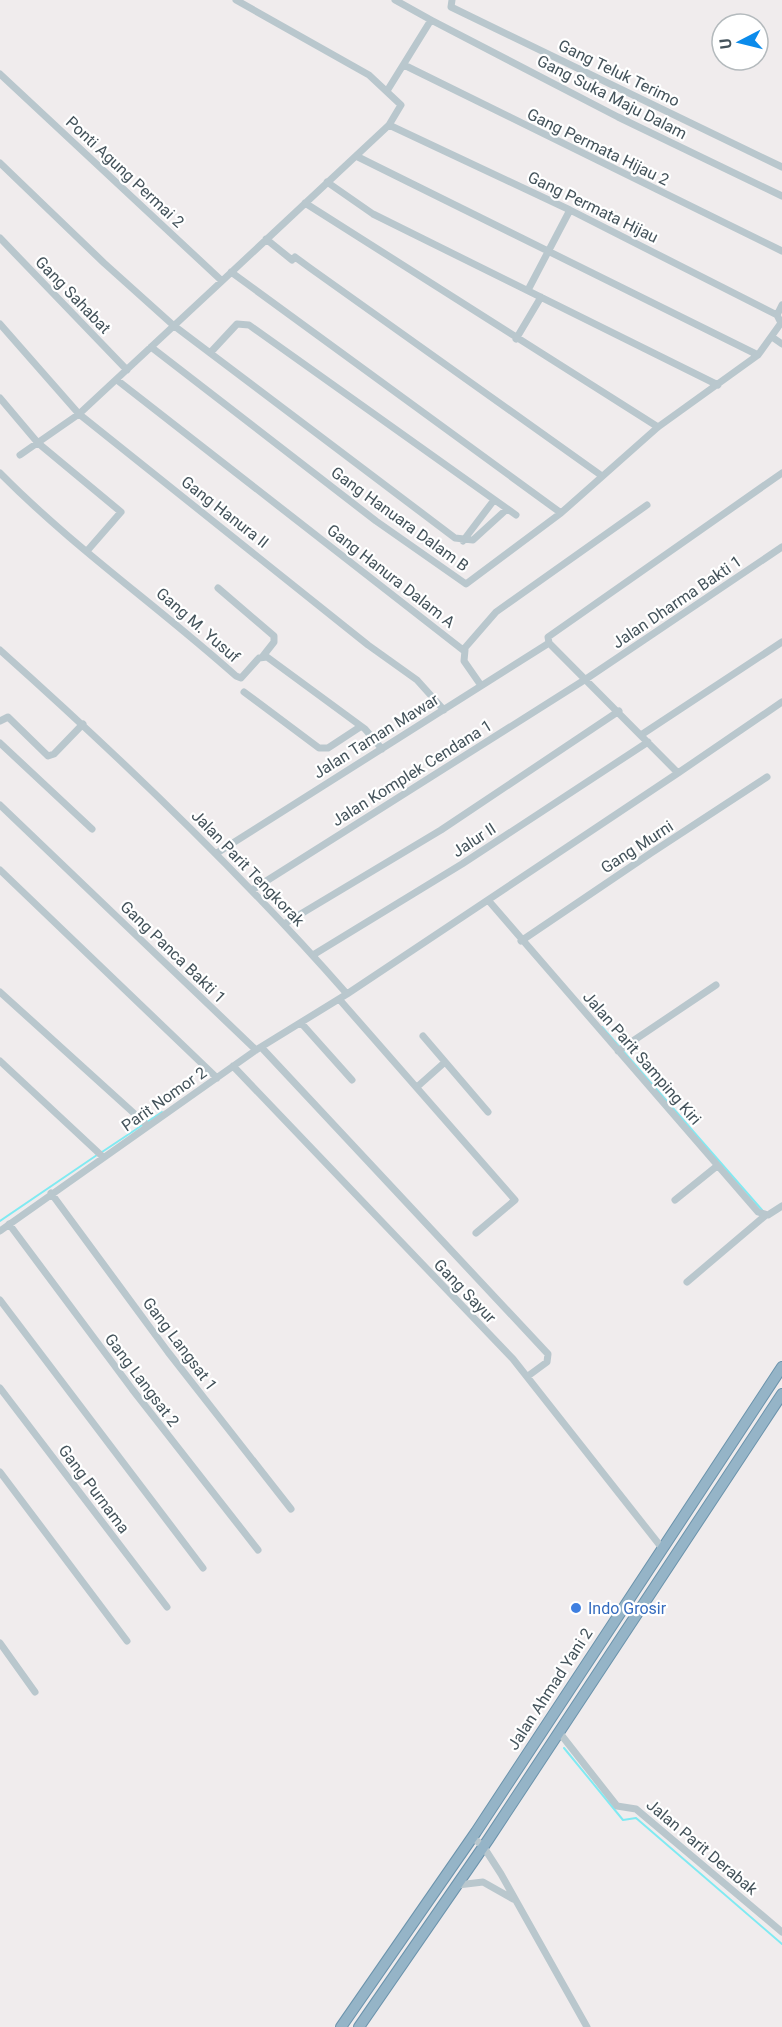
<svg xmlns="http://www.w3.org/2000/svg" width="782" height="2027" font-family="Roboto,sans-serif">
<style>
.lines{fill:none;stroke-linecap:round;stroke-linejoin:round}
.stream{stroke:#80eaf2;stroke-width:2}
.trunk-casing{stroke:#6b93ac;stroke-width:12}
.minor{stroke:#b9c7cd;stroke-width:7}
.trunk{stroke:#95b4c7;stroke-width:10}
.shop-dot{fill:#3f7fe0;stroke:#fff;stroke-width:2}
.labels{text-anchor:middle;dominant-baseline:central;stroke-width:4.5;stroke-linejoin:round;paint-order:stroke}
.street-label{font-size:16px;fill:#44535b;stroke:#fff}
.shop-label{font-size:16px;fill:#366cbe;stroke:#fff;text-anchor:start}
</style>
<rect width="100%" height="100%" fill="#f0eced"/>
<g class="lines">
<path class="stream" d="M602,1027L762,1210
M102,1152L162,1112
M0,1221L97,1155
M564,1748L623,1820L636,1818L782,1944"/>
<g class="trunk-casing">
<path id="trunk" d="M341,2027L476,1832L782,1367
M359,2027L488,1840L782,1394"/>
</g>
<path class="minor" d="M236,0L369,75L401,105L389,125
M452,0L451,7L782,167
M431,20L618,117L782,196
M404,65L782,251
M0,74L222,281L389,125L570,210L777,315L781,323L758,355L658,427L561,513L466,584L376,521L151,347
M387,91L431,20L395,0
M358,157L758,355
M0,163L104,263L173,325L455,538L473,540L507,509
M327,182L373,214L718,385
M305,203L658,427
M0,238L127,370
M266,239L292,260L295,257L310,268L602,476
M231,272L561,513
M528,290L570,210
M777,315L782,305
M0,324L79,414L368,645L417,680L444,710
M772,337L782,344
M516,339L541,297
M210,353L237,324L249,325L516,515
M117,380L463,650L496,612L647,505
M0,398L38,443L121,512L87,551
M20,455L79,414L222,281
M0,473C73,547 159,607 236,676L241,678L259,658L267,657L365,729L382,749
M463,541L494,500
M218,588L274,636V642L263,656
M0,650C122,759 239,871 347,994L678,773L549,643L548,637L782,473
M465,650L464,661L480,684
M244,692L319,748H328L360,727
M0,721L8,717L48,756L54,754L83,724
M641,735L782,642
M0,743L92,829
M678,773L782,702
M0,805L256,1050
M217,853L549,643
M0,870L217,1078
M252,890L586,679L782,547
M488,900L758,1212L768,1215L782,1206
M284,924L441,830L619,711
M521,941L651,853L767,777
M313,955L462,864L648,742
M0,992L148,1126
M339,999L515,1200L476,1233
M302,1024L352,1080
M423,1036L488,1112
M261,1047L548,1354L547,1362L528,1376
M618,1051L716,985
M0,1061L103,1157
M233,1066L513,1359L662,1548
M417,1087L445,1062
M51,1193L168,1352L291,1509
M675,1200L717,1166
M9,1224L132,1389L258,1550
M0,1231L256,1050L347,994
M687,1282L766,1215
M0,1300L203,1568
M0,1388L167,1607
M0,1472L127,1641
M0,1643L35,1692
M559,1732L617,1806L636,1809L782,1932
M472,1837L483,1846L501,1874L587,2027
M458,1885L483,1882L513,1899"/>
<use href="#trunk" class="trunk"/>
</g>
<circle class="shop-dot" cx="576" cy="1608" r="6"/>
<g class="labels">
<g class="street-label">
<text transform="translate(619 73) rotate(26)">Gang Teluk Terimo</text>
<text transform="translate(612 97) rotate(27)">Gang Suka Maju Dalam</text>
<text transform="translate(598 147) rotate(26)">Gang Permata Hijau 2</text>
<text transform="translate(125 172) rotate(43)">Ponti Agung Permai 2</text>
<text transform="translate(593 207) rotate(26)">Gang Permata Hijau</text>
<text transform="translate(73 295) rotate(46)">Gang Sahabat</text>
<text transform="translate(225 512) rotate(38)">Gang Hanura II</text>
<text transform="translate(400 519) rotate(36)">Gang Hanuara Dalam B</text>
<text transform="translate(391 576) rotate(38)">Gang Hanura Dalam A</text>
<text transform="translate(677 602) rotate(-34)">Jalan Dharma Bakti 1</text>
<text transform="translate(198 625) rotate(41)">Gang M. Yusuf</text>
<text transform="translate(376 736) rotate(-32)">Jalan Taman Mawar</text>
<text transform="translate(412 773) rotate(-32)">Jalan Komplek Cendana 1</text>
<text transform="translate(474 840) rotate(-33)">Jalur II</text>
<text transform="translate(637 847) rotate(-33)">Gang Murni</text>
<text transform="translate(248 868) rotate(46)">Jalan Parit Tengkorak</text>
<text transform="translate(173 952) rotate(44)">Gang Panca Bakti 1</text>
<text transform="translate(642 1058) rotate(49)">Jalan Parit Samping Kiri</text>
<text transform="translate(164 1099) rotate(-35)">Parit Nomor 2</text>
<text transform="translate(465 1291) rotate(46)">Gang Sayur</text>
<text transform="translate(180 1344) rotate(53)">Gang Langsat 1</text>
<text transform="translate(142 1380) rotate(53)">Gang Langsat 2</text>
<text transform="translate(94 1489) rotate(53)">Gang Purnama</text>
<text transform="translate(550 1689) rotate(-57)">Jalan Ahmad Yani 2</text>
<text transform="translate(702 1847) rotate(40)">Jalan Parit Derabak</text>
</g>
<g class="shop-label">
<text x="588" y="1608">Indo Grosir</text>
</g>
</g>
<g transform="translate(740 42) rotate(263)"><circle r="28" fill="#ffffff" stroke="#b4babd" stroke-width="1.5"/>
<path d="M0-4.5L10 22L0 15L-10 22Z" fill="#0b8beb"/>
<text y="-9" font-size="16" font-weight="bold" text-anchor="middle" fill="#44535b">U</text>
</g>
</svg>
